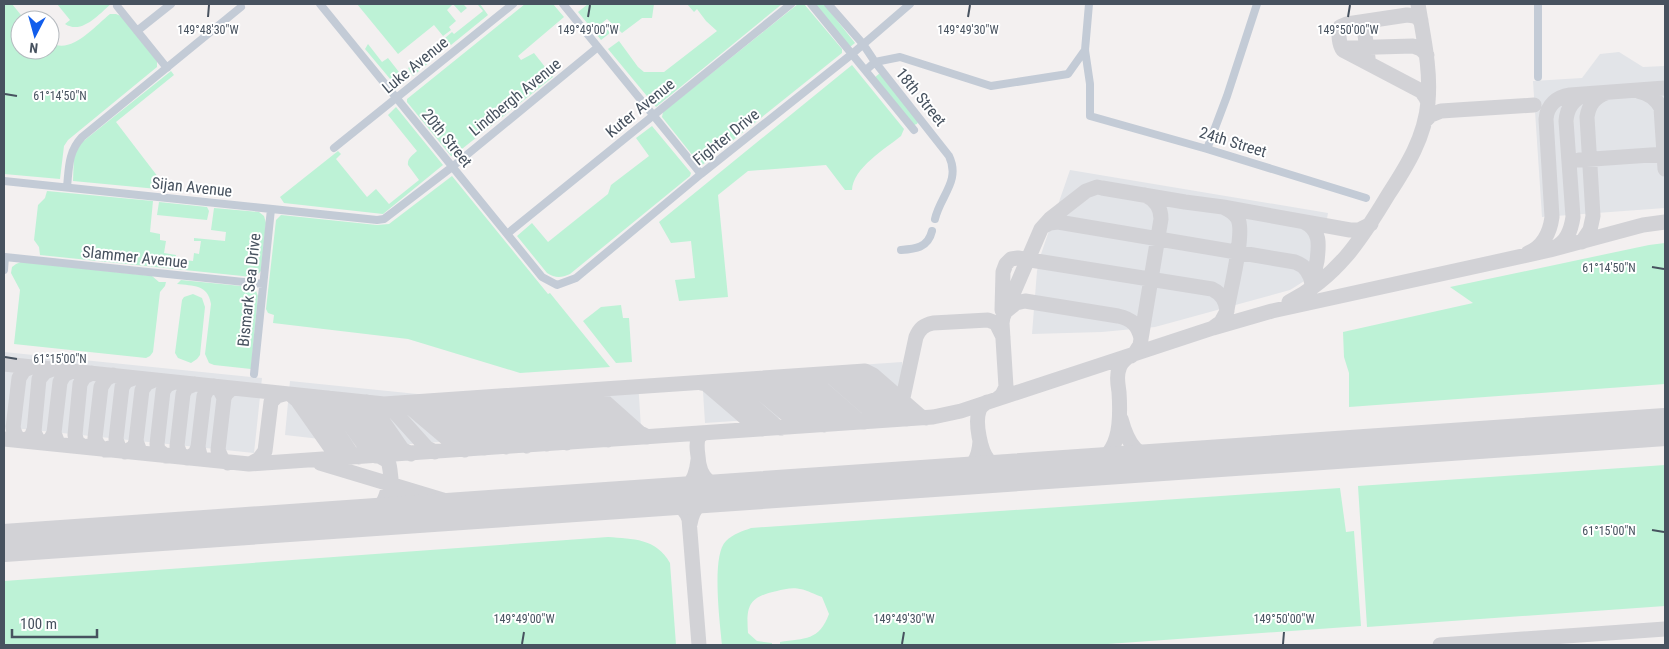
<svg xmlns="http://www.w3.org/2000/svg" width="1669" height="649" font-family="'Roboto Condensed',sans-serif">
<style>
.airport{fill:#e2e4e8}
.green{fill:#bdf2d6}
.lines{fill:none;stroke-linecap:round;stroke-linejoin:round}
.taxiway{stroke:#d2d2d6;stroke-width:15}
.runway{stroke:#d2d2d6;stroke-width:38}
.minor{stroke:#c3cbd6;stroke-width:8}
.ticks{fill:none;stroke:#47525f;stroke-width:2}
.labels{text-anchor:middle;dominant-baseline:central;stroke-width:4;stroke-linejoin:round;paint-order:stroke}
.street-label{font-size:16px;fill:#47525f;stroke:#fff}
.ticks-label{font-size:12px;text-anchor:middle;fill:#47525f;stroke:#fff;stroke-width:4;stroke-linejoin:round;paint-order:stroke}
</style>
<rect width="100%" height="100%" fill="#f3f0f0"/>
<path class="airport" d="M1619,52L1643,67L1665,66V208L1542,217L1533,81L1582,78L1600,54Z
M1070,170L1328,213L1317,273L1290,290L1155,327L1102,332L1032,334L1037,271L1041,254Z
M4,352L262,378L254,453L4,427Z
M902,362L906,409L705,423L702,376Z
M638,380L641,428L382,446L285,435L290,381L427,395Z"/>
<path class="green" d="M4,4H12L25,20H20V50H50V42C70,56 94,27 110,14H116L121,16L157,61V67L68,140L64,146L60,179L4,174Z
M57,4H111C99,14 82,35 65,24L70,20Z
M357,4H466L464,5L467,8L461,13L453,4L447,10L456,21L449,27L451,30L443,36L434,25L398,54Z
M480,4L488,15L451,45L445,38L452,32L454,34L483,11L478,5Z
M525,4H553L564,17L518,56L521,60L534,53L553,77L453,156H451L407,102V99Z
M588,4H654L652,18H642L622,33L607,19L602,23L610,33L601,40L578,12Z
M687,4H782L656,107L608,49L619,41L638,67L644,72H664L717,31L706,21L697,9L694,12Z
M798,4H804L842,49V53L701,166L662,117L663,112Z
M814,4H824L855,43L850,47Z
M368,44L382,62L388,58L406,81L399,87L396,86L365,49Z
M437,45L441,46L444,50L413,76L408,68Z
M852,65L904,129L901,136C885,149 853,168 852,190H845L826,165L748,171L718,195L728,297L679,301L675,280L695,278L691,241L671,243L659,222Z
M171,71L174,75L116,122L168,190L73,181L74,155L81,143Z
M880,73L918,122L917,124L914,125L874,78Z
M396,107L443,165L383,214L284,203L280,197L338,151L341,154L336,159L367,197L376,189L389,204L419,180L408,165C407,158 413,155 417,151L388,115Z
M652,126L691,173L690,176L570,274C561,278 555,278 547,273L517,236L532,223L548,242L608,194L611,185L649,156L636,138Z
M452,176L548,294L550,293L610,367L520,373L408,339L273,323L274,315L268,313L266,309L276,220L281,215L377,225L389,224Z
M47,191L153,201L150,232L160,234V240L166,241L164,253L176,255V259L193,261L194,253L199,254L201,241H194V238L225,241L226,232L211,230L214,208L259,212L264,216L266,223L261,271L256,276L252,277L40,255L39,247L34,240L38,205L45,198Z
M159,202L207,207L209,211L207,220L157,215Z
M1665,243V384L1349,407V373L1344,357L1343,332L1473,303L1450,287L1649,245Z
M21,262L152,276L159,282H166L165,286L160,292L153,352L150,356L146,358L14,344L20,290L11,273L12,267L16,264Z
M181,280L251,287L256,291L258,296L251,369L214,365L209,363L205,354L211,304C208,284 193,286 177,284Z
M193,294L202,298L205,307L200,355L197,359L191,363L178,358L175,353L182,300L184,297Z
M621,305L623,318H629L632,362L616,363L583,321L601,307Z
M1665,465V606L1367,627L1358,486Z
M1340,488L1346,532L1354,531L1361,626L1094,645H780V642C805,638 819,641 829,614L822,597C815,595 808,590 800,589C794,587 783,589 777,591C749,597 746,605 748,633L757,641L772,643V645H722C720,623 711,555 726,541C733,534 743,531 751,528Z
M608,537C633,539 656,538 670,563L676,645H4V581Z"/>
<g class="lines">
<path class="taxiway" d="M1421,21L1415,16L1407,15L1347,24L1340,27C1338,33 1339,45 1343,50L1421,91L1426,98L1428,103
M1357,23L1364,27L1368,58
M1343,48L1413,46L1421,49L1427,55
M1638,91C1649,93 1656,98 1661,108L1665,169
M1425,121L1431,115L1441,111L1534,105
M1579,160L1665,154
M1223,207C1230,210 1235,213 1238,219C1245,234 1230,291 1227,310
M1304,222C1321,230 1319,245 1317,261C1315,269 1314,277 1312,285
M1044,226L1050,223L1058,222L1295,262C1306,266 1311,274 1312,285
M1582,242L1590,230L1593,216L1587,117C1589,104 1595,97 1606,93
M1554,248C1567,242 1571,230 1573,217L1566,121C1567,108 1573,99 1585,95
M1528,253C1543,247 1550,232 1552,217L1546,119C1547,105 1557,97 1570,95L1665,88
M1289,302C1337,277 1361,240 1388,195C1407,166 1425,137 1428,102C1431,68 1423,36 1418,4
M1002,310L1003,272L1006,264L1011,259L1018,258L1212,289C1222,294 1226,301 1227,311L1221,322L1214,327
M1005,312L1016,303L1025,301L1118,316C1132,319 1138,325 1141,338
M1131,356L1135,353L1140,345L1161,219C1161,208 1156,200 1145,195
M4,364L384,404L865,371L873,375L920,416L926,418
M31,367L24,370L19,378L13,428L16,436L23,441L31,437L34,430
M52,369L45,372L39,379L34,432L38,440L43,443L50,440L54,433
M845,373L851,375L901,418L907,419
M824,374L832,377L880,419L886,420
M803,376L811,379L858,420L865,422
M782,377L792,382L837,420L844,423
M134,378L126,381L122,387L116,439L119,448L125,452L134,447L136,441
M763,378L771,382L818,423L824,425
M742,380L748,382L798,424L803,426
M722,381L727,383L776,426L781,428
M701,383L706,384L755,426L762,429
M195,384L186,388L183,394L177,446L180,454L187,458L195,454L198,447
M587,391L594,392L640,433L648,437
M566,392L575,395L620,435L627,438
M547,393L554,396L602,438L608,440
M290,394L297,400L335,454L343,458
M527,395L532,397L579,437L587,441
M505,396L512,398L561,440L567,443
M310,397L316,401L351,453L359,457
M328,398L335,403L369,452L376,456
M484,398L492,400L539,441L547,444
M464,399L471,401L519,443L527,446
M997,399L1002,395L1006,387L1002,323L1003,317L1041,229L1050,219L1086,191L1097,187L1102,188L1185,202L1223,207L1350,230H1359L1371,224
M346,400L354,405L387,452L393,455
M444,400L450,403L500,445L506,447
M367,402L373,407L402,449L411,454
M424,402L431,406L478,446L485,448
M987,402C983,405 980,407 979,411C975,422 980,452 989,461C997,469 1008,471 1018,472
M405,403L458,448L465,450
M384,404L390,407L427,448L435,452
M901,407L916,337C920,328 924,325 933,323L988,320L996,323L1003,337
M1121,419C1128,445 1137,458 1165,462
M704,433L699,436C696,442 697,449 698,456C699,482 714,487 736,492
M4,439L249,464L933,417L961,411L1213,328L1272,311L1550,250L1643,225L1665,222
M57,441L54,433L60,382L64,375L72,371
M88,446L84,447L77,442L75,435L80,384L84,377L92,373
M109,448L105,450C99,447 97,444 95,438L101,387L106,379L113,375
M139,449L136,441L142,390L147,383L154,380
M170,455L166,456L158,450L157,444L163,391L167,385L174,382
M200,455L198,447L204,396L207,390L214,386L220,390L224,398
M379,456L388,461C391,469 390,477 392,485C398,505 417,511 436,513
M228,463L222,459L218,450L224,398L226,394L230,390
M320,463L456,504L484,510
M250,464L259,459L265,451L271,402L277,396L284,394
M1087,468C1121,457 1121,422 1119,392C1118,385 1116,376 1119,369C1120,363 1124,360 1128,357
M956,477C972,469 979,460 980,441
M661,497C685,491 695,487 698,460
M653,498C670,499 683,503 689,519L699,645
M349,519C378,513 386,509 390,477
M690,524C693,505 703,499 720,493
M4,540L19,542
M1440,645L1665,629"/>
<path class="runway" d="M4,543L1665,427"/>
<path class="minor" d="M320,4L542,277L557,285L576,278L701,174L852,54L910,4
M563,4L701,174
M811,4L914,130
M828,4L863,44L875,62L949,156C961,181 940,196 935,219
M1089,4L1085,50L1090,84V116L1207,149L1366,198
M117,6L167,68
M137,31L171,4
M866,70L875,62L900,57L991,86L1068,74L1085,50
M1538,77V4
M334,148L513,4
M1207,149L1227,96L1257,4
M4,181L377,220L384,219L452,167L598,47
M67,187C69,168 68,152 82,137L241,7
M507,234L791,4
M901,250C915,249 928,248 932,231
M4,270L5,257L263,284
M254,374L271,209"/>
</g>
<path class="ticks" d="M208,17L209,5M588,17L590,5M968,17L970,5M1348,17L1350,5M5,94L17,96M1652,267L1664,269M5,357L17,359M1652,530L1664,532M522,644L524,632M902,644L904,632M1283,644L1284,632"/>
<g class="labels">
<g class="street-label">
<text transform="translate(415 65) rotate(-39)">Luke Avenue</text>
<text transform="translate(515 97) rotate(-39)">Lindbergh Avenue</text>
<text transform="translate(921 97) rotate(51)">18th Street</text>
<text transform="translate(640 108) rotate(-39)">Kuter Avenue</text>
<text transform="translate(726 137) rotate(-39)">Fighter Drive</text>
<text transform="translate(447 138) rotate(51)">20th Street</text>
<text transform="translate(1233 142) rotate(17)">24th Street</text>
<text transform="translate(192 187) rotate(6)">Sijan Avenue</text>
<text transform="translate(135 257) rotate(6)">Slammer Avenue</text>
<text transform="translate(249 290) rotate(-84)">Bismark Sea Drive</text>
</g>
</g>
<g class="ticks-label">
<text x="208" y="34">149°48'30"W</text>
<text x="588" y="34">149°49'00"W</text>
<text x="968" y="34">149°49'30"W</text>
<text x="1348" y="34">149°50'00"W</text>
<text x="60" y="100">61°14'50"N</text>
<text x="1609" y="272">61°14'50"N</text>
<text x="60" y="363">61°15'00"N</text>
<text x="1609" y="535">61°15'00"N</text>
<text x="524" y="623">149°49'00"W</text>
<text x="904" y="623">149°49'30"W</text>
<text x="1284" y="623">149°50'00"W</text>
</g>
<rect width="1669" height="649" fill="none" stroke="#47525f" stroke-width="10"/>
<g transform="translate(35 35) rotate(186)"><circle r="24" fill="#ffffff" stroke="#b5babf"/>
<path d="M0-4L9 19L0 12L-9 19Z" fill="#115dec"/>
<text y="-8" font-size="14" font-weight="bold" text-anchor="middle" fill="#47525f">N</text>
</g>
<path d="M12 629v8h85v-8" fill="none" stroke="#47525f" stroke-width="2.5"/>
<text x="20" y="629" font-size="15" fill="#47525f" stroke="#ffffff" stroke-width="4" paint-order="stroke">100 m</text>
</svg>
